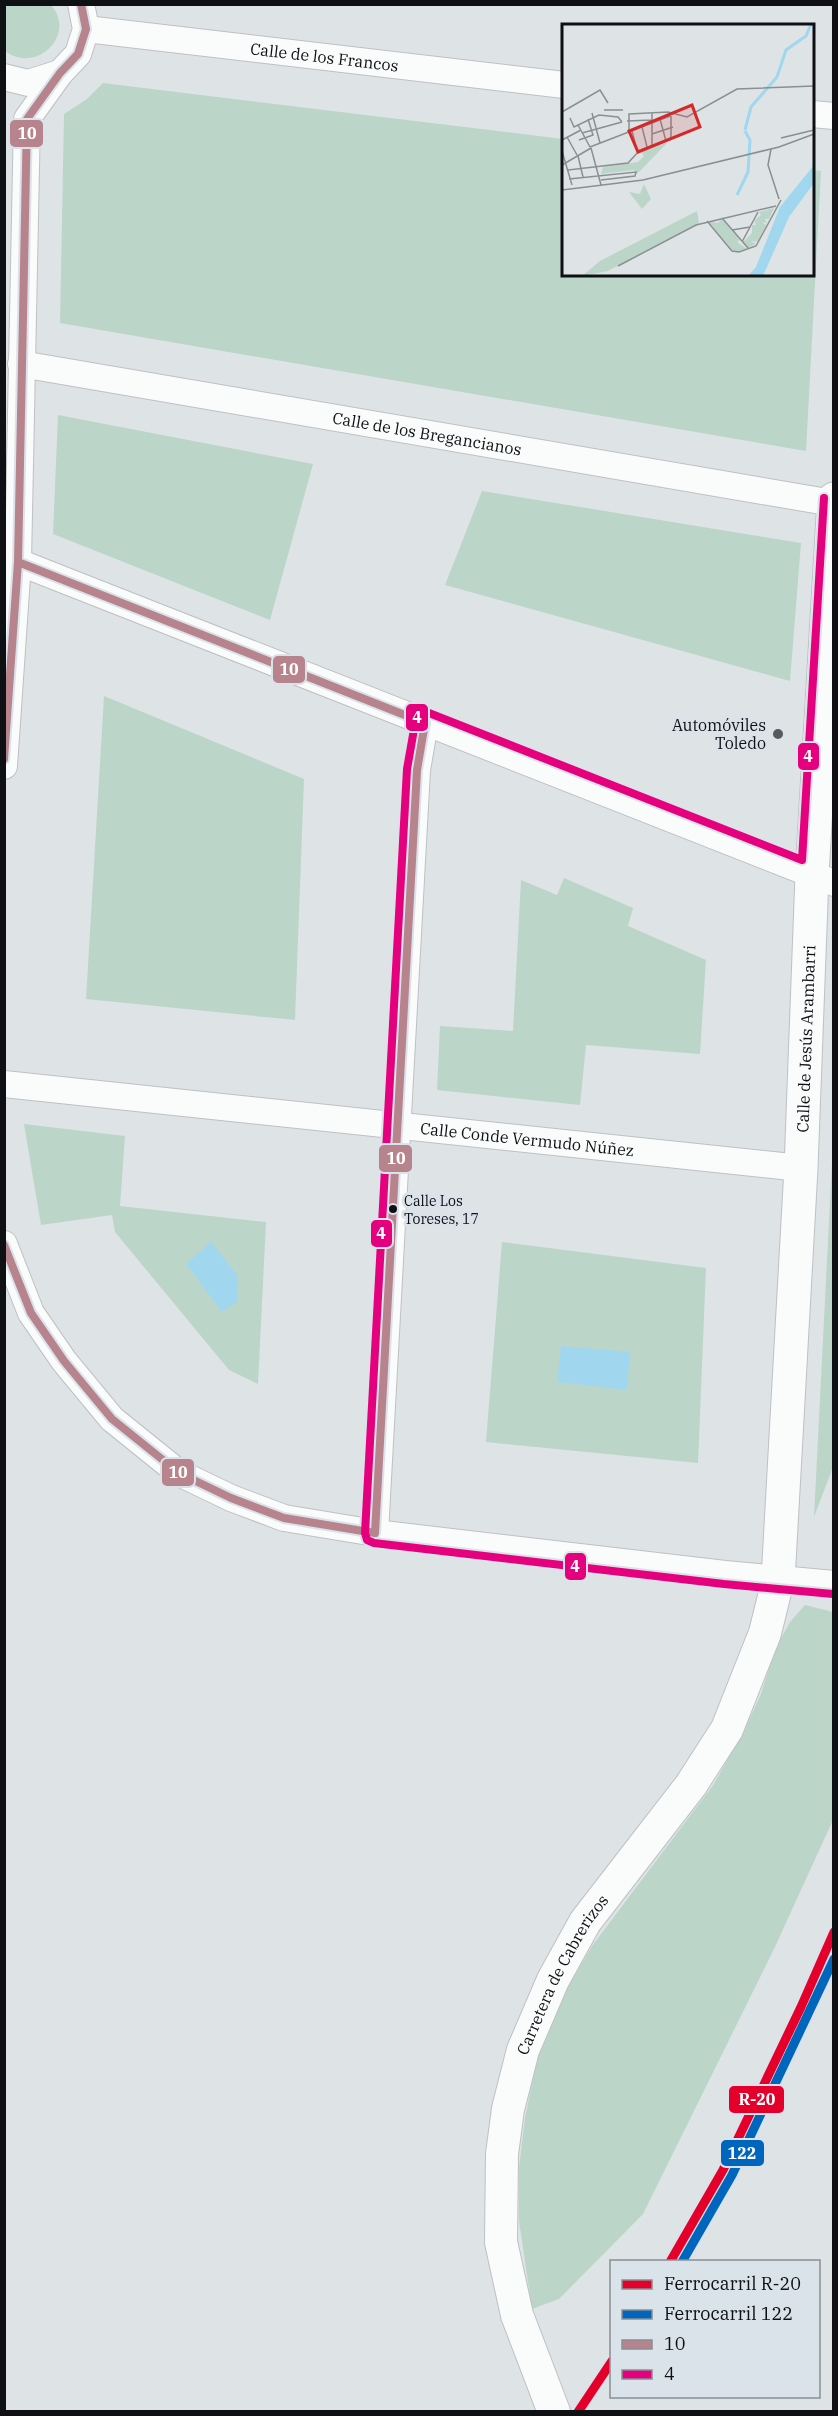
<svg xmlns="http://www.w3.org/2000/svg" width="838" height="2416" font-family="'IBM Plex Serif',serif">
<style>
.green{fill:#bcd5c9}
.water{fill:#a1d7ee}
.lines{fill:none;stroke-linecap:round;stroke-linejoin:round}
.minor-casing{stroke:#bec1c3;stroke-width:28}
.tertiary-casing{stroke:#bec1c3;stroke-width:34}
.secondary-casing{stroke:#bec1c3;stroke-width:35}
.minor{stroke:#fafbfb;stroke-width:26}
.tertiary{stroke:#fafbfb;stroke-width:32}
.secondary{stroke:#fafbfb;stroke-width:33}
.bus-1-casing{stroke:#dbe3ea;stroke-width:12}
.bus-2-casing{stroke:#dbe3ea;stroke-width:12}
.bus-1{stroke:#b7848d;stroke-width:8}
.bus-2{stroke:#e5007d;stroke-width:8}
.rail-1-casing{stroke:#dbe3ea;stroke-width:14}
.rail-2-casing{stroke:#dbe3ea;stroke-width:14}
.rail-1{stroke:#e4002b;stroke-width:9}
.rail-2{stroke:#0065bd;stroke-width:9}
.poi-dot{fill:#575a5d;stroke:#dbe3ea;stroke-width:2}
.bus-dot{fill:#0e1013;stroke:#dbe3ea;stroke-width:2}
.labels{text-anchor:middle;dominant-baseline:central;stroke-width:6;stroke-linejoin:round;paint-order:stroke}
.bus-label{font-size:14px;fill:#0e1013;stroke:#dbe3ea;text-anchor:start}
.street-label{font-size:16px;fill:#0e1013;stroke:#dbe3ea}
.poi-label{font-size:16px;fill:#0e1013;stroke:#dbe3ea;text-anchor:end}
.inset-river{fill:none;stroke:#a1d7ee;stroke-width:3}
.inset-road{fill:none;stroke:#8b8f92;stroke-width:1.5}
.view{fill:#d62828;fill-opacity:0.15;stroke:#d62828;stroke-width:3}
.inset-edge{fill:none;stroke:#0e1013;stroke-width:3}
.line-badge{stroke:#dbe3ea;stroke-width:2}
.badge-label{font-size:16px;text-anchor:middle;font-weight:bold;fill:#fff}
</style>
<rect width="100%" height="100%" fill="#dee3e6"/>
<path class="green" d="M5,4L51,5C77,34 37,75 5,51Z
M103,83L563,139L564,274H812L813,170L821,171L806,451L60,323L64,114L87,99Z
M58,415L313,464L270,620L53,534Z
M482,491L801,543L790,681L445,585Z
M104,696L304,779L295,1020L86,999Z
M564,878L633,908L628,926L706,960L700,1054L586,1045L580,1105L437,1090L440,1026L513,1031L521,880L557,895Z
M24,1124L125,1136L120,1206L266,1222L258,1384L229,1370L115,1232L112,1215L41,1225Z
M833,1142V1467L814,1517Z
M502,1242L706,1268L698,1463L486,1442Z
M805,1605L833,1612V1820L774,1949L643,2214L559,2299L532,2309L519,2221V2168L525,2118L538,2054L566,1990L592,1946L714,1784L749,1720L761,1694L775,1649L790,1622Z"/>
<path class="water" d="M211,1242L238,1276L237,1302L222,1312L186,1264Z
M561,1346L630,1352L627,1390L557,1382Z"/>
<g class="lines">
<g class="minor-casing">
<g id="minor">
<path id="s1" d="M86,29L564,85"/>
<path d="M4,77L28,83L60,73"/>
<path d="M812,114L834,116"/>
<path id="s2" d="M21,364L833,503"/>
<path d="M18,562L834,883"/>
<path d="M4,766L18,562L27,119L60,73L78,54L86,29L81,4"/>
<path id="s3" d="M4,1084L801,1168"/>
<path d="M4,1244L31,1313L64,1361L112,1419L179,1473L231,1498L284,1518L375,1533L725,1574L834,1584"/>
<path d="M375,1533L417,770L425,723"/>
</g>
</g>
<g class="tertiary-casing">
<g id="tertiary">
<path id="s4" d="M554,2412L517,2315L501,2242L502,2154L508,2109L523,2050L553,1980L585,1922L691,1785L727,1729L765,1633L778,1580"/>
</g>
</g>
<g class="secondary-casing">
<g id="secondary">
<path id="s5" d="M778,1580L801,1168L812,875L834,499"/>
</g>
</g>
<use href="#minor" class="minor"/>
<use href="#tertiary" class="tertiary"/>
<use href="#secondary" class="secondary"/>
<g class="bus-1-casing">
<path id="bus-1" d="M4,759L18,562L27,119L60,73L78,54L86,29L81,4
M4,1245L31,1313L64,1361L112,1419L179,1473L231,1498L284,1518L375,1533L417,770L425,723L18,562"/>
</g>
<g class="bus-2-casing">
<path id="bus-2" d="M824,498L802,860L429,713H422L416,718L407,769L365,1533L367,1540L374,1543L724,1584L833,1594"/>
</g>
<use href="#bus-1" class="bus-1"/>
<use href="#bus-2" class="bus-2"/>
<g class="rail-1-casing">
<path id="rail-1" d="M670,2262L723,2170L801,2007L834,1932
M578,2412L612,2361"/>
</g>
<g class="rail-2-casing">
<path id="rail-2" d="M682,2262L732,2175L834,1959"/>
</g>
<use href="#rail-1" class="rail-1"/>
<use href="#rail-2" class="rail-2"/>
</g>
<circle class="poi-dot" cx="778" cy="734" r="6"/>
<circle class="bus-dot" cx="393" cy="1209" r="5"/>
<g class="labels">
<g class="bus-label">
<text x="404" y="1201">Calle Los<tspan x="404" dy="18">Toreses, 17</tspan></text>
</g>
<g class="street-label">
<text stroke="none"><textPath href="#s1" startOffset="240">Calle de los Francos</textPath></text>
<text stroke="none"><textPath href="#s2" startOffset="412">Calle de los Bregancianos</textPath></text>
<text stroke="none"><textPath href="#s5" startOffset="542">Calle de Jesús Arambarri</textPath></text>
<text stroke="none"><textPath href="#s3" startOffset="526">Calle Conde Vermudo Núñez</textPath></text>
<text stroke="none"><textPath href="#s4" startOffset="458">Carretera de Cabrerizos</textPath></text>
</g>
<g class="poi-label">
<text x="766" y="725">Automóviles<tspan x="766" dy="18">Toledo</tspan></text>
</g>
</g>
<g transform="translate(562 24)">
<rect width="252" height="252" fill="#dee3e6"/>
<path d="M106,118L75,150L72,146L39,150L41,143L76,138L82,132L79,128ZM82,160L89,175L80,185L67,168L78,170ZM212,184L207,195H203L205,199L200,198L204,201L196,217L193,215L196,218L189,217L194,220L186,224L181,218L190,209V201H194L192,196L198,199L193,196L199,191L197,188ZM135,187L137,199L46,247L20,252L38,237ZM160,195L178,216L175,218L185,225L172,228L146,197L156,199Z" fill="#bcd5c9"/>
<path d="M252,141V159L227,193L201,252H186L194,243L218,183Z" fill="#a1d7ee"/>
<path class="inset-river" d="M183,106L189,83L215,53L224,26L244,12L249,0M175,171L186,148L188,116L183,107"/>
<path class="inset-road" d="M42,86H61M0,88L38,66L46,79M30,89L38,119M90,89V122M8,94L12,103L37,91L56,93L60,98M98,95L104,117M65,97L90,96M16,101L28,123M80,103L85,123M67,107V90L106,88L125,93L175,65L252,62M70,107L75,126M20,109L60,98M90,110L111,103M5,113L15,131M219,114L252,106M0,116L19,106M17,116L31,111L26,95M28,123L108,92M29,124L39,161M209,125L206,141L217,175M79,126L109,114V92M0,127L10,161M16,132L21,153M0,141L29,124M6,146L66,139L78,126M7,155L74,148L73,152L39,156M0,166L81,156L217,123L252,110M160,194L186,224M145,197L170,227L177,228L194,222L219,176M170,206L188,203M180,218L196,188M56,242L134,201L214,182"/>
<path class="view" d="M130,81L138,103L76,128L67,107Z"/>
<rect width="252" height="252" class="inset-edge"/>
</g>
<g class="line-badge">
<rect x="9" y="119" width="35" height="29" rx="6" fill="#b7848d"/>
<rect x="272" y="655" width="34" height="29" rx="6" fill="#b7848d"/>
<rect x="405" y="703" width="24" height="29" rx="6" fill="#e5007d"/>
<rect x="797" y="742" width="23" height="29" rx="6" fill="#e5007d"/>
<rect x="378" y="1144" width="35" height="29" rx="6" fill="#b7848d"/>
<rect x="370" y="1219" width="23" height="29" rx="6" fill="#e5007d"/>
<rect x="161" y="1458" width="34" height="29" rx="6" fill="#b7848d"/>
<rect x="564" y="1552" width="23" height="29" rx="6" fill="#e5007d"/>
<rect x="728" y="2085" width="57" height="29" rx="6" fill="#e4002b"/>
<rect x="720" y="2139" width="45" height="28" rx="6" fill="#0065bd"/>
</g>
<g class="badge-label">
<text x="27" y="139">10</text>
<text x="289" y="675">10</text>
<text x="417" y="723">4</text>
<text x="808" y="762">4</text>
<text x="396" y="1164">10</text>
<text x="381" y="1239">4</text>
<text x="178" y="1478">10</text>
<text x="575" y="1572">4</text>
<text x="757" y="2105">R-20</text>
<text x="742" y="2159">122</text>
</g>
<rect width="838" height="2416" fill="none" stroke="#0e1013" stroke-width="12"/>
<rect x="610" y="2260" width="210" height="138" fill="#dbe3ea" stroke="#898f94" stroke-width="1.5"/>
<rect x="622" y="2280" width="30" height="9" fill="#e4002b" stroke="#898f94" stroke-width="1.5"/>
<text x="664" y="2290" font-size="18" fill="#0e1013">Ferrocarril R-20</text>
<rect x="622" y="2310" width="30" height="9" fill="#0065bd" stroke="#898f94" stroke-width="1.5"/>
<text x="664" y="2320" font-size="18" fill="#0e1013">Ferrocarril 122</text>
<rect x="622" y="2340" width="30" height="9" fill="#b7848d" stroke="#898f94" stroke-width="1.5"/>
<text x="664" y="2350" font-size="18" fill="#0e1013">10</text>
<rect x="622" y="2370" width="30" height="9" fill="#e5007d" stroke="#898f94" stroke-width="1.5"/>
<text x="664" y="2380" font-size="18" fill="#0e1013">4</text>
</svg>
